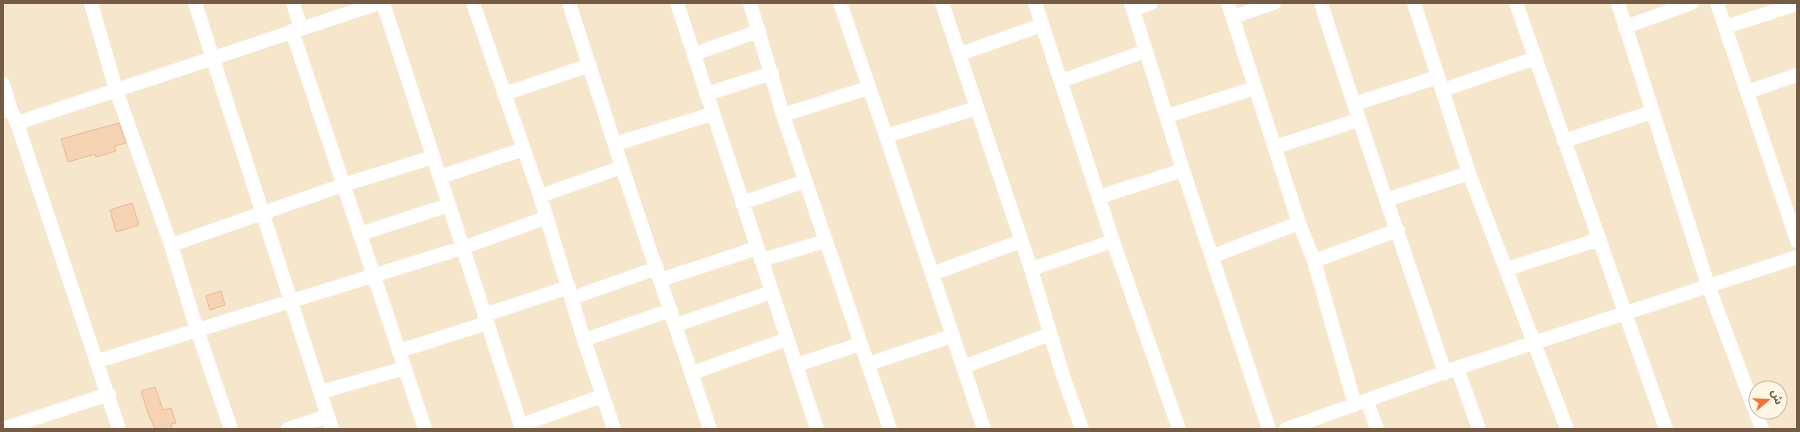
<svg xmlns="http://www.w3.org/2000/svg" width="1800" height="432" font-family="Montserrat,'Noto Sans Arabic',sans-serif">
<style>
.residential{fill:#f6e6cb;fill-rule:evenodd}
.building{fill:#f6d3b2;stroke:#eabb91}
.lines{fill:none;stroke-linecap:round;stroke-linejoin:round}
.minor{stroke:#fff;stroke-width:14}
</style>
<rect width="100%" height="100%" fill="#fef4dd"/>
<path class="residential" d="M3,3H1797V429H3ZM1756,388H1780V412H1756Z"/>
<path class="building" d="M119,123L126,143L114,146L116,151L96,157L95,154L68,162L61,139Z
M132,203L139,225L116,232L110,210Z
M221,291L225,305L210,310L206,296Z
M155,387L163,410L171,408L176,423L171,424L172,429H155L148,413L141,391Z"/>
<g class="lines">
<path class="minor" d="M91,3L116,90L171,245L197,330L231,429
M195,3L332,429
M293,3L301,28
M383,3L522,429
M473,3L540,196L584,340L614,429
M569,3L622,167L710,429
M677,3L817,429
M750,3L783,115L890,429
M840,3L886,136L984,429
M942,3L1031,269L1063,376L1082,429
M1035,3L1113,241L1179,429
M1131,3L1183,170L1269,429
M1228,3L1299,223L1314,261L1355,405
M1321,3C1360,127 1404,249 1445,373
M1414,3L1469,173L1567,429
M1516,3L1666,429
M1618,3L1708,285L1762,429
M1717,3L1797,241
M1133,9L1151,3
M1233,17L1274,3
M1625,27L1692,3
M1725,27L1797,4
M292,31L425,429
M694,54L759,31
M960,54L1042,25
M1061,81L1146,51
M3,84L11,110
M1443,90L1536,58
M1747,92L1797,75
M504,94L590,65
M706,94L772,73
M1354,104L1438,77
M3,111L11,110L17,123L119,429
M783,115L868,88
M1167,116L1255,88
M17,123L379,3
M886,136L977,108
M1564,141L1652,112
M615,144L712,114
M1275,147L1358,120
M440,177L524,149
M540,196L622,167
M1099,197L1183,170
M1386,200L1469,173
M742,203L805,181
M360,234L449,205
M171,245L343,185L433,157
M1213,256L1299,223
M761,260L826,241
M1314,261L1398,230
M1031,269L1113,241
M1507,269L1600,239
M932,274L1021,241
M660,280L757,248
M572,298L657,268
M484,315L569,287
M676,325L772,292
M584,340L671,310
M399,351L487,323
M98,361L462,248L545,218
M868,364L952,336
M796,365L861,344
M963,367L1050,334
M1457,368L1479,429
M692,373L787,339
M321,392L405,368
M1367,401L1377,429
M521,425L602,396
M3,429L109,394
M288,429L328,416
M1286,429L1457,368L1797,257"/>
</g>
<rect width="1800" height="432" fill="none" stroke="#755a44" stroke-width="8"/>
<g transform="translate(1768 400) rotate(71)"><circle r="19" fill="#fff7e5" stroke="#c8b8a5"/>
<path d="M0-3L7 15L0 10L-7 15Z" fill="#f47236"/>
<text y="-6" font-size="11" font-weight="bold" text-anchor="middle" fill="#755a44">ش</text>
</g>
</svg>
